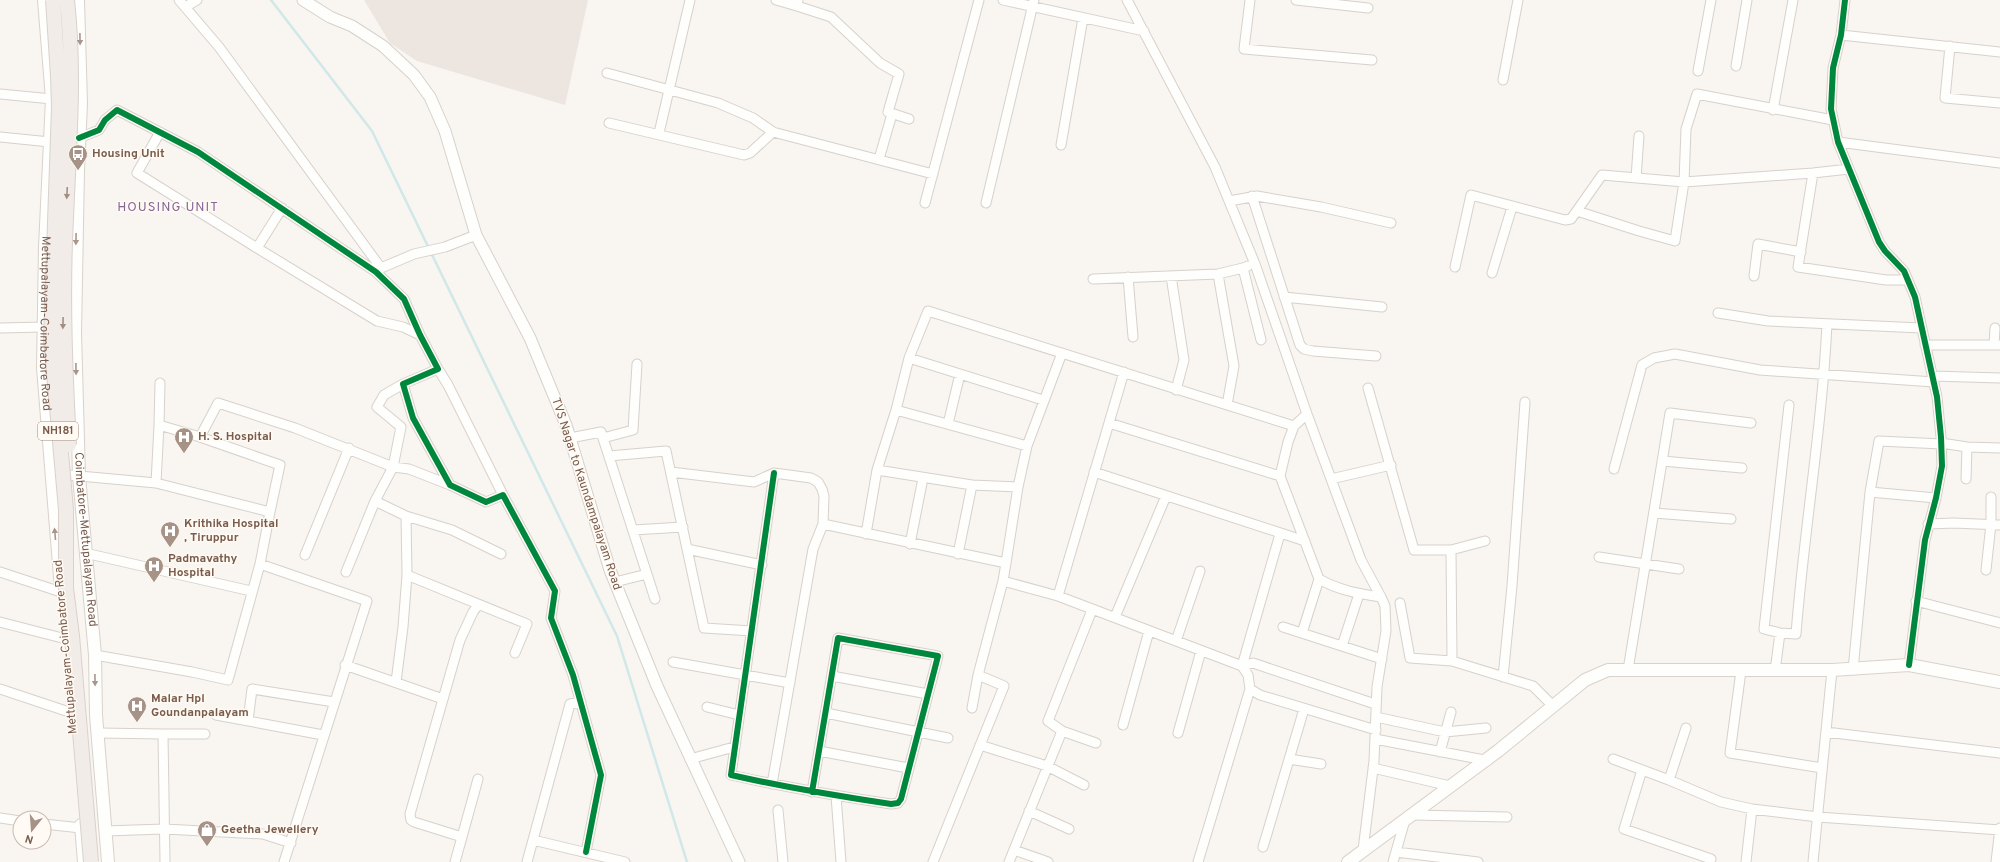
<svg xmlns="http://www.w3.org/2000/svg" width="2000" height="862" font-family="Overpass,sans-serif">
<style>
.industrial{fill:#ede5e0}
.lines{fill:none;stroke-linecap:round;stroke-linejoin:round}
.stream{stroke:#d0e8ea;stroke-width:2.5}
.minor-casing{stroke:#d7d1cb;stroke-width:11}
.tertiary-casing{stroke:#d7d1cb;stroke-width:13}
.secondary-casing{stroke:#d9d2cb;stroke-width:14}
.minor{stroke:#fefefd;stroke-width:9}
.tertiary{stroke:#fefefd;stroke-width:11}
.secondary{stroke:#fefefd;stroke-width:12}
.trunk-bridge-casing{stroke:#dad1cc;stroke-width:16;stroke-linecap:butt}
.trunk-bridge{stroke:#f2ece8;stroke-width:14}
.cycleway-casing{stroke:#fffaf3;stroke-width:8}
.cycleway{stroke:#00873e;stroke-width:6}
.oneway{fill:#a8958b}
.oneway2{fill:#a48e83}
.labels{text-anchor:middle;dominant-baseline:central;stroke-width:3;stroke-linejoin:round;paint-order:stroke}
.shield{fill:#fffaf3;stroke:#a28b7f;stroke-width:1}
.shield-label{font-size:11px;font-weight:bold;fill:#7a5c4d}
.poi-label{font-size:12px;font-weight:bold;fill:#7a5c4d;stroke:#fffaf3;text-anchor:start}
.street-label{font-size:12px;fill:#7a5c4d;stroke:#fffaf3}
.neighbourhood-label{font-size:13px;letter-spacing:1px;fill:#846695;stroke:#fffaf3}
</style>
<rect width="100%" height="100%" fill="#f9f5f0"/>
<path class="industrial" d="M364,0H588L565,105L417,61L390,43Z"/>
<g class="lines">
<path class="stream" d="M271,0L372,131L617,636L687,862"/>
<g class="minor-casing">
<path id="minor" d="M179,0L219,47L381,268L376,272
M776,0L797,6
M798,0L797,6L831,17L880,63L899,74L888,112L909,119
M1003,0L1144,31
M1127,0L1215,167L1255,264L1307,414L1361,560L1381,597
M1250,0L1244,49L1372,60
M1296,0L1368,8
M1845,0L1841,35L1833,68L1831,109L1838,142L1879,242L1885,251L1904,271L1915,297L1937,397L1941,437L1942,466L1936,498L1925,540L1909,665
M185,7L197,0
M1841,35L2000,52
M1950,46L1945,98L2000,103
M1736,66L1747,0
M1698,71L1711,0
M607,73L718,103L753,118L773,132L933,174
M1503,80L1518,0
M0,94L52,99
M1773,110L1793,0
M609,123L744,155L750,153L773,132
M160,132L137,173L257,248
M659,133L690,0
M0,137L50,142
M79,138L99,130L105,120L117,110L198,152L376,272L404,299L420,335L438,369L403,384L413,418L450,485L486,502L503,495L555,591L551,618L573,675L601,775L586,852
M1838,142L2000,163
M1061,145L1083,18
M879,159L892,114
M1813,173L1798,267L1886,280H1908
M1636,178L1639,136
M1252,196L1300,345L1304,349L1313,351L1376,356
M1229,201L1257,196L1321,207L1391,223
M925,203L979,0
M986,203L1034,0
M282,208L257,248L377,321L403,327L420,335
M1577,211L1639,231L1675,241L1684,182L1686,129L1697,94L1833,120
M1248,266L1243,268L1261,340
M1455,267L1471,195L1565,220L1571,219L1602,175L1684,182L1813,173L1849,169
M381,268L414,254L445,247L476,235
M1492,273L1512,207
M1218,274L1234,366L1227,405
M1171,276L1184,360L1176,390
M1754,276L1758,244L1801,252
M1128,277L1133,337
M1093,279L1218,274L1243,268
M1284,297L1382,307
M1718,313L1768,321L1921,328
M0,328L44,327
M1925,345H2000
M1994,345L1995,328
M909,358L1043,400
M438,369L448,385L503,495
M1932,376L2000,378
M1368,388L1414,550H1451L1452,661
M896,410L1027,446
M1307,414L1294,426L1288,442L1280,476L1319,579C1338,590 1359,594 1381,597L1385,606L1386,631L1377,687L1374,761L1363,850
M1109,423L1280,476
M948,424L960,374
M159,425L160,383
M570,438L601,432L655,599
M603,438L633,430L637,364
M1941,443L1967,447L2000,448
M609,456L666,451L704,628L752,631
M1662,461L1742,468
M1614,469L1642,365L1654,358L1675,354L1760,370L1934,382
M877,470L972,485L1018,487
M671,472L754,482L774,473L811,478L818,482L822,489L824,496L823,524
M1094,472L1305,541
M774,473L731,775C784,787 837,796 891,804L898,803L901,799L938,656L838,638L812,792
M58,474L156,483L270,512L280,465L200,437
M1331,479L1391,465
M1966,479L1967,447
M156,483L159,425L200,437L218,403L295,428L393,467L409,469L450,485
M1870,492L1936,498
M1654,513L1731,519
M406,516L452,530L501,554
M1928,524L1954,523L2000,525
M633,530L683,527
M866,534L877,470L896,410L909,358L928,311L1294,426
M1280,534L1242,666L1248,675L1250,689L1260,695L1376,730
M910,544L923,478
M687,549L762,565
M1451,550L1485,541
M85,553L251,591
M958,554L972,485
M305,555L349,448
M1599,557L1679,569
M1006,563L1018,487L1027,446L1062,353
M260,564L367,601L284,862
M1986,570L1991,524V497
M0,572L61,592
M346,572L375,501
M407,575L527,624L515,653
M615,582L647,574
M1058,596L1124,372
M1916,601L2000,623
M1400,603L1410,658L1452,661L1533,686L1553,706
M1092,610L1048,721L1062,731L1096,743
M1115,617L1166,496
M0,622L66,639
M1283,627L1382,659
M1302,633L1319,579
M1780,633L1764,629L1789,405
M1176,641L1200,571
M1342,646L1359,594
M95,655L192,672L228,680L260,564L270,512
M673,662L790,683
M345,665L443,699
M1628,670L1670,413L1751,423
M1853,670L1870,492L1879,441L1942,444
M1741,671L1730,753L1822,768
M1775,671L1780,633L1796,634C1804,530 1822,428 1827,324
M832,676L928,694
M1503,677L1512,586L1525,402
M396,682L403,627L407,575L406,516L375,501L393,467L401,427L377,407L384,395L403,384
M0,689L72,713
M707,707L739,715
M972,708L978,675L1003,581
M826,713L948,738
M216,715L323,735
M1376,717L1445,732L1486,728
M248,721L252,689L334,702
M1123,725L1149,631
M1686,728L1669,780L1721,802L1752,809L1818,817L2000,830
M1826,732L2000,753
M98,733L163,734
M1178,733L1201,651
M1375,739L1484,760
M980,745L1047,766L1084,785
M819,751L908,768
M1440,752L1451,712
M690,759L734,747
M1289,759L1321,764
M1613,759L1669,780
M1373,768L1450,786
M1642,770L1624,829L1711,859
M772,784L813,549L823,524L1006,563L1003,581L1058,596L1242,666L1253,663L1375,704
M836,796L841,862
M778,810L783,862
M1029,811L1069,829
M1413,815L1507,817
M0,818L20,821
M44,824L81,828
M105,831L164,829L263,834L291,843
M462,837L478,779
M533,840L625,862
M1263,847L1304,709
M1014,850L1048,862
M1396,852L1478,862
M165,862L163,734H205
M455,862L462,837L414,822L411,820L410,814L460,640L473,612L478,605
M527,862L570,704L581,702
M933,862L1004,686L978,675
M1009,862L1062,731
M1198,862L1250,689
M1393,862L1405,820
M1746,862L1752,809
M1813,862L1832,670
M1996,862L2000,828"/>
</g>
<g class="tertiary-casing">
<path id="tertiary" d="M303,0L330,17L352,26L383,46L414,75L430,97L445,131L476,235L530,338L566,425L610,570L657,686L739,862"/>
</g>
<g class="secondary-casing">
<g id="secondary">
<path id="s1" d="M44,0L52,99L45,247L43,368L61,589"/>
<path id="s2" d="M78,0L81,103L78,171L75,333L79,476L95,655L96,715L108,862"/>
<path d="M81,825L84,862"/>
<path d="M1348,862L1498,751L1585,680L1608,670H1832L1909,665L2000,682"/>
</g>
</g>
<use href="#minor" class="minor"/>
<use href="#tertiary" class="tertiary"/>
<use href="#secondary" class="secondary"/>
<g class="trunk-bridge-casing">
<path id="trunk-bridge" d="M53,0L58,76L59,107L51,339L66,510V588L72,636L91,862
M67,0C75,72 69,145 66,218C62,294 65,369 69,445"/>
</g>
<use href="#trunk-bridge" class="trunk-bridge"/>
<g class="cycleway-casing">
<path id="cycleway" d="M1845,0L1841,35L1833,68L1831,109L1838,142L1879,242L1885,251L1904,271L1915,297L1937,397L1941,437L1942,466L1936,498L1925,540L1909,665
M79,138L99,130L105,120L117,110L198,152L376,272L404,299L420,335L438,369L403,384L413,418L450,485L486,502L503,495L555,591L551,618L573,675L601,775L586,852
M774,473L731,775C784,787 837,796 891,804L898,803L901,799L938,656L838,638L812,792"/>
</g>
<use href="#cycleway" class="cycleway"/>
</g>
<defs><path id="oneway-solid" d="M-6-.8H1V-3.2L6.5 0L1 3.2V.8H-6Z"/></defs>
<g class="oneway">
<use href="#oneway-solid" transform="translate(80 39) rotate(89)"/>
<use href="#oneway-solid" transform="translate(76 239) rotate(91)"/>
<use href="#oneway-solid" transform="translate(76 369) rotate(89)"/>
<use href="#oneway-solid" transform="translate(55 534) rotate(-95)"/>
<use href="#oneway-solid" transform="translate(95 680) rotate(89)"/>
</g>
<g class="oneway2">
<use href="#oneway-solid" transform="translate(67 193) rotate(93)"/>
<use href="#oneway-solid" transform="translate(63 323) rotate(91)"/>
</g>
<defs>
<g id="bus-pin" transform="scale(1)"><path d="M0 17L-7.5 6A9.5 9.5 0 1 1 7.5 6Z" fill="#a69286" stroke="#fffaf3"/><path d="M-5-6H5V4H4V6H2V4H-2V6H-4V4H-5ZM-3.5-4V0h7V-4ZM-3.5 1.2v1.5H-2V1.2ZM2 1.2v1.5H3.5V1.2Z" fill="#fff"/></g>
<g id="hospital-pin" transform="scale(1)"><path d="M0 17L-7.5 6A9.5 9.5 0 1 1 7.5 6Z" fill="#a69286" stroke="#fffaf3"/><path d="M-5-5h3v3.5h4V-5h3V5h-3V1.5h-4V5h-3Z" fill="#fff"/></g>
<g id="shop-pin" transform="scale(1)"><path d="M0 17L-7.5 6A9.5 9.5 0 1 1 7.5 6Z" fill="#a69286" stroke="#fffaf3"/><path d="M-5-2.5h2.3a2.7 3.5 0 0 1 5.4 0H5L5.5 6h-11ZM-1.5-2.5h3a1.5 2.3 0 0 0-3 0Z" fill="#fff"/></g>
</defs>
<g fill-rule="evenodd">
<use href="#bus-pin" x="78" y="154"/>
<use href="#hospital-pin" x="184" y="437"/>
<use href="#hospital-pin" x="170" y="531"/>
<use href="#hospital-pin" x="154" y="566"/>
<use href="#hospital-pin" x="137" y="706"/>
<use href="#shop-pin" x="207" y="830"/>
</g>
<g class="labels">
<rect class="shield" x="38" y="422" width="40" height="18" rx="3"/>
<g class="shield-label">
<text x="58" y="431">NH181</text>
</g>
<g class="poi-label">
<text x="92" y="154">Housing Unit</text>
<text x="198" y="437">H. S. Hospital</text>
<text x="184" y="524">Krithika Hospital<tspan x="184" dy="14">, Tiruppur</tspan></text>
<text x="168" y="559">Padmavathy<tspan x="168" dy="14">Hospital</tspan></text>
<text x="151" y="699">Malar Hpl<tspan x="151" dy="14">Goundanpalayam</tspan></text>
<text x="221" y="830">Geetha Jewellery</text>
</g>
<g class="street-label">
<text stroke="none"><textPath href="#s1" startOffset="324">Mettupalayam-Coimbatore Road</textPath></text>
<text transform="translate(586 494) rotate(72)">TVS Nagar to Kaundampalayam Road</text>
<text stroke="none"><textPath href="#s2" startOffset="540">Coimbatore-Mettupalayam Road</textPath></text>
<text transform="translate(66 647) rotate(-95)">Mettupalayam-Coimbatore Road</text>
</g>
<g class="neighbourhood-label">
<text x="168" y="208">HOUSING UNIT</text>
</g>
</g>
<g transform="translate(32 830) rotate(197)"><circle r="19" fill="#fffaf3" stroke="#cabbb1"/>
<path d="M0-3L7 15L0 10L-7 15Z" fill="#a69286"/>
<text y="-6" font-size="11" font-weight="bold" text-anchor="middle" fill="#7a5c4d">N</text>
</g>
</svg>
